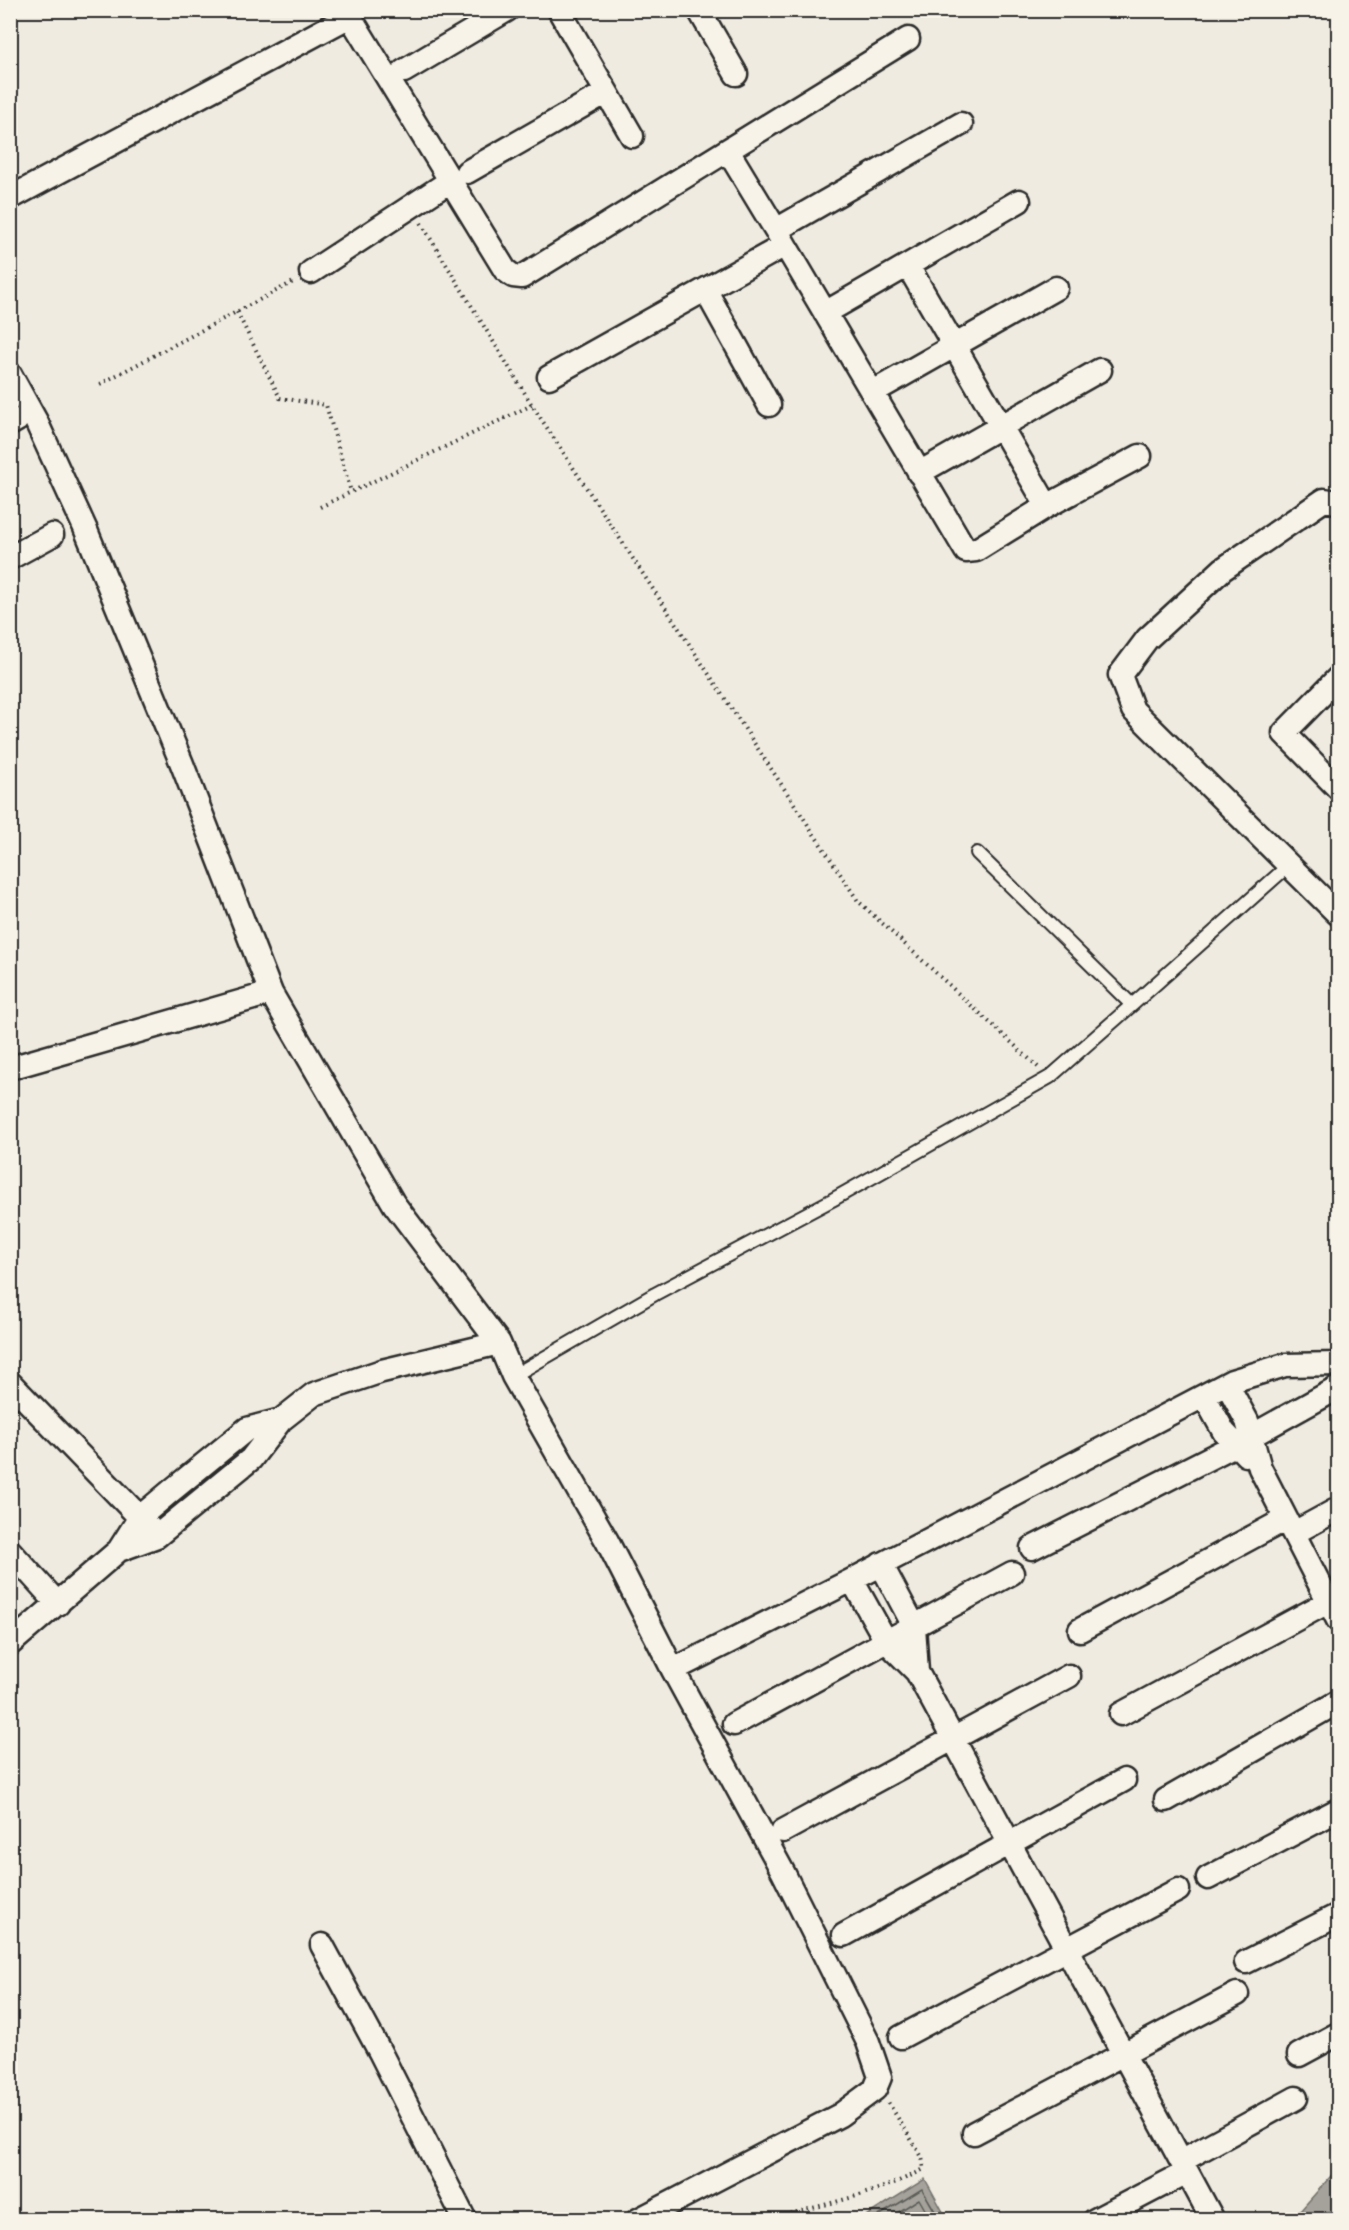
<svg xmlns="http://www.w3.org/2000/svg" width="1349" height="2230" font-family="Dekko,sans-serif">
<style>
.water{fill:#a4a29a;stroke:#74726e;stroke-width:1.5}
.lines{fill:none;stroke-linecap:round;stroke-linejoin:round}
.shore{stroke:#5b5b57;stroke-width:1.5}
.lane-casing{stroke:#2b2b2b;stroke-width:16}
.street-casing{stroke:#2b2b2b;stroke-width:27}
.path{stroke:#2b2b2b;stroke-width:4;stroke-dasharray:1.5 4.5;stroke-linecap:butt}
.lane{stroke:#f7f3e8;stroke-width:12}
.street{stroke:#f7f3e8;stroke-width:22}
</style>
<rect width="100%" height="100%" fill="#efebe0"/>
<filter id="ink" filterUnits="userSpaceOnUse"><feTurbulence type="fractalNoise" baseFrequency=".0167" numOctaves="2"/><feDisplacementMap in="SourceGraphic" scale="12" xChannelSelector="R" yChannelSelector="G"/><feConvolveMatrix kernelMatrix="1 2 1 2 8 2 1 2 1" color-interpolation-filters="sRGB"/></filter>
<g filter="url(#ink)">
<path class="water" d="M1338,2168V2219H1293Z
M925,2179L947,2219H861Z"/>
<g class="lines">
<path class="shore" d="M872,2220L922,2189L940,2220
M886,2220L919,2199L931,2220"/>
<g class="lane-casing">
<path id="lane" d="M977,853L1132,1005L1288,866
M513,1376L655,1294L832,1200L1050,1077L1132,1005"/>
</g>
<g class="street-casing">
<path id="street" d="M346,10L505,270L513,276L522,277L908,39
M559,10L632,136
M699,10L736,74
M404,71L507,10
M467,172L605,93
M10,198L350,16
M776,230L961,124
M785,245L966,551L976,550L1047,506L1140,456
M908,266L1047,506
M311,272L450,181
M706,291L769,405
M825,313L1019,201
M10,374L36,421L85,528L182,764L271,993L394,1204L499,1343L513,1376L607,1541L673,1670L783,1872L868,2042L880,2077L875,2089L840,2115L638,2220
M549,377L785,245L728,151
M873,392L1056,288
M10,424L17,420
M919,473L1100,370
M1338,502L1324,500L1223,569L1147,639L1120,675L1133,710L1338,914
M10,558L52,535
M1338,678L1284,733L1338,788
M10,1068L271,993
M10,1383L149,1527
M1227,1384L1247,1421L1260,1468L1338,1620
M1204,1396L1224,1432L1246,1455
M1294,1533L1338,1509
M1032,1548L1235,1445L1338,1388
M119,1550L157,1536L251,1459L281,1420L314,1394L382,1371L499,1343
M10,1551L58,1604
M881,1564L914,1626L917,1672
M852,1580L886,1641L917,1672L1213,2220
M1080,1630L1286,1519
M10,1644L119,1550L140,1517L171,1491L247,1429L281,1420
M673,1670L852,1580L1232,1381L1285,1365L1338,1364
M1121,1714L1328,1602
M734,1724L1012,1573
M1166,1800L1338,1702
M783,1831L1069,1676
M1208,1878L1338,1810
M844,1935L1124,1780
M322,1945L380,2052L465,2220
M1246,1962L1338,1915
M901,2037L1178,1890
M1299,2055L1338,2034
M974,2133L1237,1994
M1181,2161L1296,2098
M1095,2220L1187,2172"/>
</g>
<path class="path" d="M421,223L532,405L858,901L1038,1067
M237,312L280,398L326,405L351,492
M100,384L295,281
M320,507L532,405
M767,2220C820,2205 876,2195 924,2169L922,2157L888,2102"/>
<use href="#lane" class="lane"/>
<use href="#street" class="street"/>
</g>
</g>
<rect width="1349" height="2230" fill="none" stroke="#f7f3e8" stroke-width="36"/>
<rect x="18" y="18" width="1313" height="2194" fill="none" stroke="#2b2b2b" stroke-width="2" filter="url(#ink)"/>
</svg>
